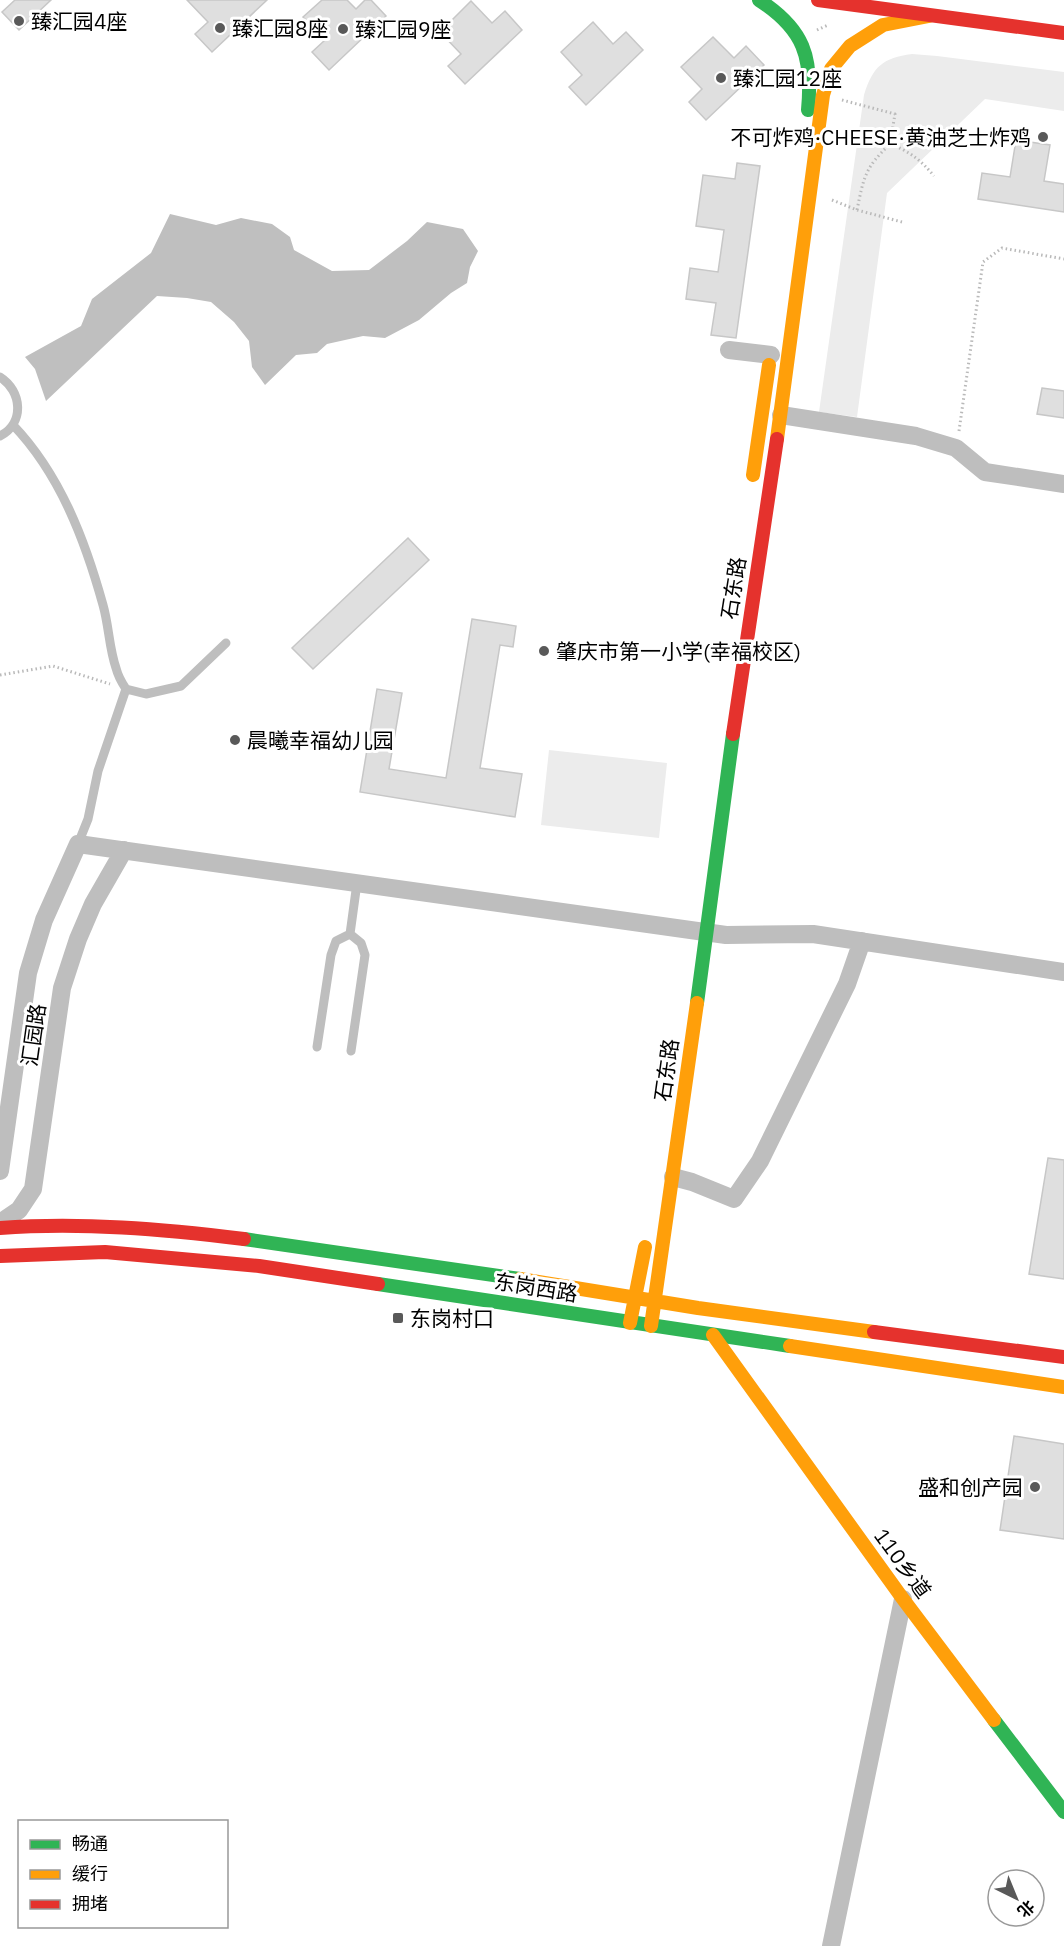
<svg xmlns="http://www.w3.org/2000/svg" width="1064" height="1946" font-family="'IBM Plex Sans','Noto Sans SC',sans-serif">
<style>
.green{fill:#ececec}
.water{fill:#bfbfbf}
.building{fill:#dfdfdf;stroke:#c7c7c7;stroke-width:1.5}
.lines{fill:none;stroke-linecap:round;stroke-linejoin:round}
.path{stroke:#b9b9b9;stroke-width:3;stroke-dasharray:1.5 3;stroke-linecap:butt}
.lane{stroke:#bebebe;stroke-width:9}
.street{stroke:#bebebe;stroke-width:18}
.fast{stroke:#30b455;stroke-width:14}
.slow{stroke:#ff9f0a;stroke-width:14}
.jam{stroke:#e5322d;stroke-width:14}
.poi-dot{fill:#595959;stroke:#fff;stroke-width:2}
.labels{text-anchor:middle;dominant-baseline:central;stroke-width:6;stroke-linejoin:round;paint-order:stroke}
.poi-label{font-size:21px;fill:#000;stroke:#fff;text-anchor:start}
.street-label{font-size:21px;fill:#000;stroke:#fff}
</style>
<rect width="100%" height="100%" fill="#fff"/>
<path class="green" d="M912,54L937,56L1064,72V111L985,99L887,193L857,417L819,412L864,95C873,66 883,58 912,54Z
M549,750L667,763L659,838L541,825Z"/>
<path class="water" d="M170,214L216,225L241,218L272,224L290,237L294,250L332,271L369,270L407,241L427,222L463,229L478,251L470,267L467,283L451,293L419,320L385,338L363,336L327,344L317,353L296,355L265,385L252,367L249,341L234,322L211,302L187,298L157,296L46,401L35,369L25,357L81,326L92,299L151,253Z"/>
<path class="building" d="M15,0H51L19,30L2,12Z
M187,0H267L212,52L195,34L208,22Z
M322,0H347L356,9L365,0H371L386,16L329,70L312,52L325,40L303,17Z
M471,1L492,23L505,11L522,30L465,84L448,66L461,54L440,32Z
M593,22L613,44L626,32L643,50L586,105L569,87L582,75L561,52Z
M713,37L734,58L746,46L764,65L706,120L689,102L702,89L681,67Z
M1016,140L1050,145L1044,181L1064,184V212L978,199L982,173L1010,177Z
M737,163L760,166L736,338L711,335L716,303L686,299L690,268L718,272L724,230L696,226L703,175L735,179Z
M1042,388L1064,391V418L1037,414Z
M408,538L429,560L313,669L292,648Z
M472,619L516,626L513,647L500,645L480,768L522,774L515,817L360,792L377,689L402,693L389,769L446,778Z
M1048,1158L1064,1160V1279L1029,1274Z
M1014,1436L1064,1444V1539L1000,1530Z"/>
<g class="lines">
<path class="path" d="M817,30L828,25
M842,100L895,114L890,144
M832,200L857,210L902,222
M857,210C864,176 865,168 890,144C909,151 921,160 934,176
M959,431L983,262L1002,248L1064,259
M0,675L53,666L110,684"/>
<path class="lane" d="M0,377C22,391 25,423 0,436
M13,425C60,474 85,540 103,605C109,626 109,648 116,668C118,676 122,683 126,689L146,694L181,686L226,643
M78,844L88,819L98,771L126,689
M350,934L357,883
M317,1047L331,955L336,941L350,934L361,943L365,955L351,1051"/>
<path class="street" d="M729,350L771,355
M781,415L916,436L956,448L985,472L1064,484
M0,1171L28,973L44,920L78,844L726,935L813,934L1064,972
M673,1177L692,1182L734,1199L760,1161L847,984L862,941
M0,1223L19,1210L33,1189L62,988L78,939L93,904L124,850
M831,1946L903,1599"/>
<path class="fast" d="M759,0C804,29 813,57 808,110
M697,1003L733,734
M244,1239L520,1279
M378,1284L790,1346
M994,1720L1064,1812"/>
<path class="slow" d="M777,439L823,95L831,69L850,46L883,25L929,16
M753,475L769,365
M520,1279L698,1308L874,1332
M630,1323L645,1247
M651,1326L697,1003
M713,1335L903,1599L994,1720
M790,1346L1064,1387"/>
<path class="jam" d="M818,0L1064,33
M733,734L777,439
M0,1228C81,1222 163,1229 244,1239
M0,1256L105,1252L259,1266L378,1284
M874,1332L1064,1357"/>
</g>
<g class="poi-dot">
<circle cx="19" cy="21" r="6"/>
<circle cx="220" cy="28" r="6"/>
<circle cx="343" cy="29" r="6"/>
<circle cx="721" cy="78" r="6"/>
<circle cx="1043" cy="137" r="6"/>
<circle cx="544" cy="651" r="6"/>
<circle cx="235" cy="740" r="6"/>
<rect x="392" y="1312" width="12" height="12" rx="3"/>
<circle cx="1035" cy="1487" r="6"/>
</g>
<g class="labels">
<g class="poi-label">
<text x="31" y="21">臻汇园4座</text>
<text x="232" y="28">臻汇园8座</text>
<text x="355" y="29">臻汇园9座</text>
<text x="733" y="78">臻汇园12座</text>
<text x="1031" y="137" text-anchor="end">不可炸鸡·CHEESE·黄油芝士炸鸡</text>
<text x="556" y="651">肇庆市第一小学(幸福校区)</text>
<text x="247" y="740">晨曦幸福幼儿园</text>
<text x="410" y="1318">东岗村口</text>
<text x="1023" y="1487" text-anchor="end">盛和创产园</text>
</g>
<g class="street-label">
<text transform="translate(733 588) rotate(-81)">石东路</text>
<text transform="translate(33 1035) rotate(-82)">汇园路</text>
<text transform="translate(666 1070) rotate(-82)">石东路</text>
<text transform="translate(536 1287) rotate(9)">东岗西路</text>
<text transform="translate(903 1563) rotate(54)">110乡道</text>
</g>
</g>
<rect x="18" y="1820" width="210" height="108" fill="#ffffff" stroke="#999999" stroke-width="1.5"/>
<rect x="30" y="1840" width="30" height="9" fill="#30b455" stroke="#999999" stroke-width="1.5"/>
<text x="72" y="1850" font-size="18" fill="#000000">畅通</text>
<rect x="30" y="1870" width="30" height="9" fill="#ff9f0a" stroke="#999999" stroke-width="1.5"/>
<text x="72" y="1880" font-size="18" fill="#000000">缓行</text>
<rect x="30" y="1900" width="30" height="9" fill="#e5322d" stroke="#999999" stroke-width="1.5"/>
<text x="72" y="1910" font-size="18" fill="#000000">拥堵</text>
<g transform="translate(1016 1898) rotate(137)"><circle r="28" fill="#ffffff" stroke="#999999" stroke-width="1.5"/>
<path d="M0-4.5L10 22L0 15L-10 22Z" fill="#595959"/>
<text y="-9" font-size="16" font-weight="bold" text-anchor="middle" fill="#000000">北</text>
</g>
</svg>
